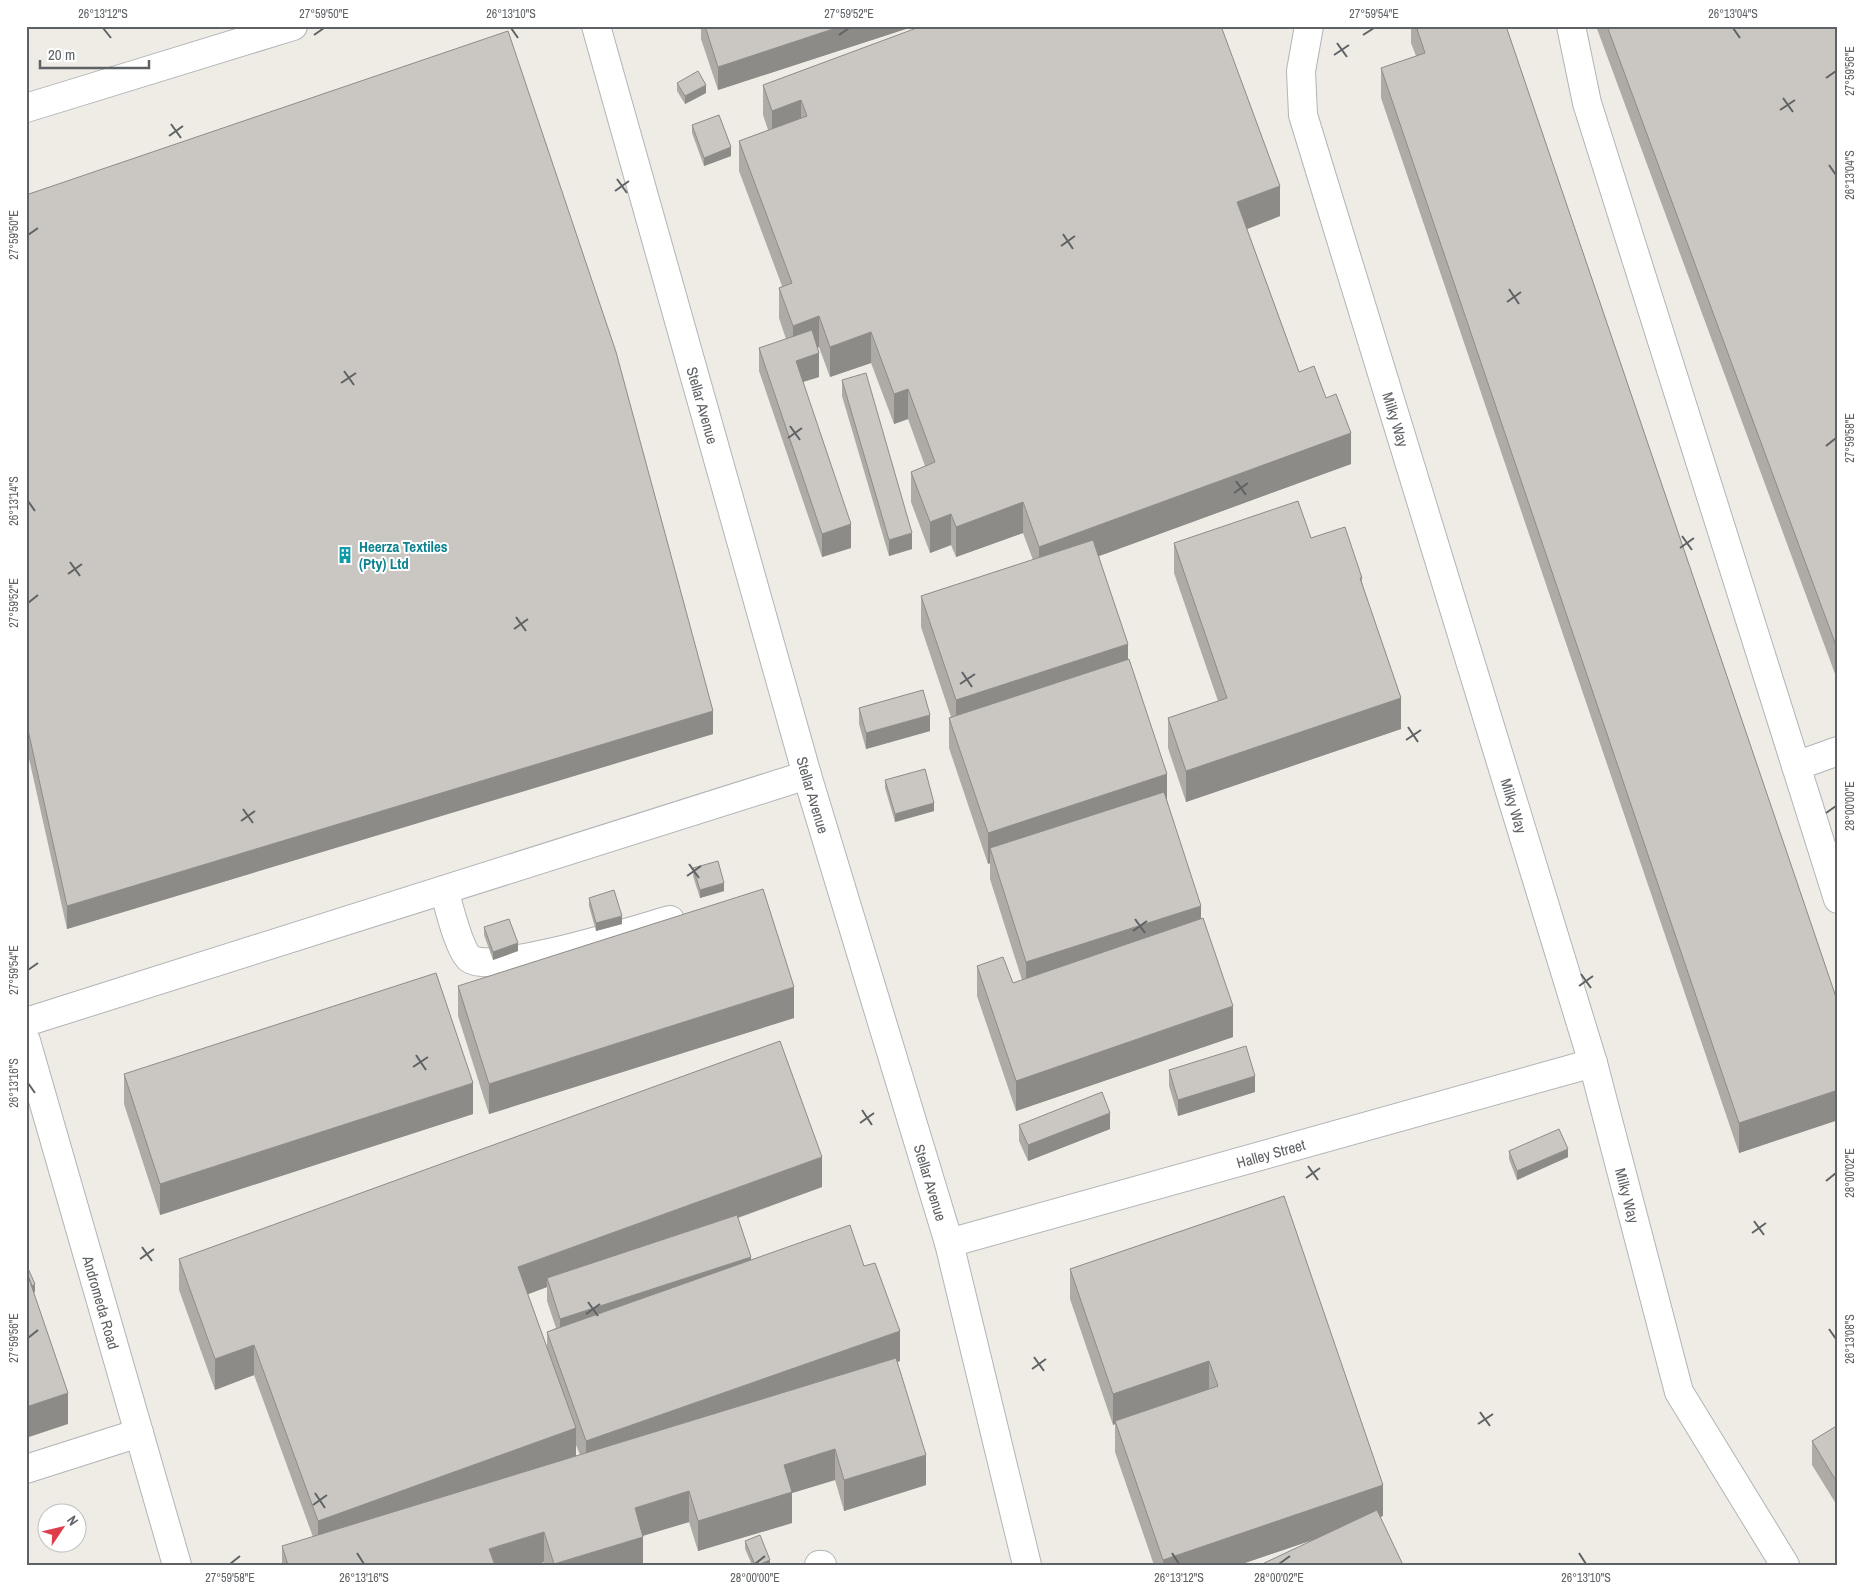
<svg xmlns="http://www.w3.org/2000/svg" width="1864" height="1591" font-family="'Archivo Narrow',sans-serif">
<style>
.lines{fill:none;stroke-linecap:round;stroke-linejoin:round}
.minor-casing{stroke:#b1b4b7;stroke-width:30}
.minor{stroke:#fff;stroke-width:28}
.wall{fill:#aeaba7;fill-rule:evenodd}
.shaded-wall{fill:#8d8b88}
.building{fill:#cac7c2;stroke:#8d8b88}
.ticks{fill:none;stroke:#5e6265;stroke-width:2}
.labels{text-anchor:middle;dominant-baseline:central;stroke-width:4;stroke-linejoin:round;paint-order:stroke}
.street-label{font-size:15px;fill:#5e6265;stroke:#fff}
.culture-label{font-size:15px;font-weight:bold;fill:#0d838f;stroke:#fff;text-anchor:start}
.neatline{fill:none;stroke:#5e6265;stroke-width:2}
.ticks-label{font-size:12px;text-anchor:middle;fill:#5e6265}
</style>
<rect width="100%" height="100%" fill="#efece6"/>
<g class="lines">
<g class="minor-casing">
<g id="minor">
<path id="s1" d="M596,26L807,775L949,1243L1027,1565"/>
<path id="s2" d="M1309,26L1301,71L1303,115L1593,1063L1679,1392L1785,1565"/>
<path d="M1571,26L1587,103L1838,899"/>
<path d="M26,108L293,26"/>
<path d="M1796,766L1838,751"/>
<path d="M444,890C449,906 458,947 469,958C488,977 641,928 670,920"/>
<path d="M26,1022L807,775"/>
<path id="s3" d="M26,1041L177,1565"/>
<path id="s4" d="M949,1243L1593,1063"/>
<path d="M26,1469L139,1433"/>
<path d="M819,1565H822"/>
</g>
</g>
<use href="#minor" class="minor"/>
</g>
<path class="wall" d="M701,26H915L718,90L701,39Z
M1411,26H1506L1838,1003V1120L1739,1153L1381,98V68L1416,56L1411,43Z
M1596,26H1838V682Z
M677,83L706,93L685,104L677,91Z
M763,85L1280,216L1247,229L1299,372L1351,464L1099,556L1233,1037L1016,1111L977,996V966L1013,983L1022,980L990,879V863L988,864L949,748V718L951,717L921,627V596L1033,560L1023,533L956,557L951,545L930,553L911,502V472L925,466L908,419L894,424L871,363L830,377L819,347L817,348L819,377L803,382L851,548L822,557L759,371V348L786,339L779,318V288L782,286L739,171V141L768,130L763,115Z
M692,125L731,156L704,166L692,133Z
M26,195L713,734L67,929L26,745Z
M842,380L912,549L889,556L842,396Z
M1311,538L1362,578V582L1401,729L1186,802L1168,748V718L1218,701L1174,573V543Z
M859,708L930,731L866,749L859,724Z
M885,780L934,811L895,822L885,788Z
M693,868L724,891L700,898L693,876Z
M589,898L622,924L596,931L589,906Z
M484,927L518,951L493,960L484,935Z
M458,986L794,1018L489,1114L458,1016Z
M1169,1070L1255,1092L1178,1116L1169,1086Z
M124,1074L473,1114L160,1215L124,1104Z
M1019,1125L1110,1129L1028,1161L1019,1141Z
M1509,1151L1568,1157L1517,1180L1509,1159Z
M822,1187L738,1218L751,1260L900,1361L897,1362L926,1485L844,1511L835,1480L792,1493V1523L698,1551L689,1522L643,1536V1565H544V1562L536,1565H282V1546L313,1537L254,1375L215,1390L179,1290V1259ZM547,1287V1301L556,1328L547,1332V1348L528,1294ZM576,1445L580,1455L576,1456Z
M1284,1196L1383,1516L1239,1565H1154L1115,1452V1424L1113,1425L1070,1299V1269Z
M1838,1425V1507L1812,1465V1441Z
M745,1541L770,1565H752L745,1549Z"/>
<path class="shaded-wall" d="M842,26H915L718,90V67Z
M706,85V93L685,104V96Z
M801,100V131L772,141V111Z
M731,147V156L704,166V158Z
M1280,186V216L1237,233V202Z
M819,316V347L793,357V326Z
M871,332V363L830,377V347Z
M819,353V377L796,384V361Z
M908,389V419L894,424V394Z
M1351,433V464L1039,578V547Z
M1023,502V533L956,557V527Z
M951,514V545L930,553V522Z
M851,524V548L822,557V534Z
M912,533V549L889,556V540Z
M1128,644V674L956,731V700Z
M1401,698V729L1186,802V771Z
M713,711V734L67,929V906Z
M930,715V731L866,749V733Z
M1167,774V805L990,848V863L988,864V833Z
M934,803V811L895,822V814Z
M724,883V891L700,898V890Z
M1201,906V937L1026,993V962Z
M622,916V924L596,931V923Z
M518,943V951L493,960V952Z
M794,987V1018L489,1114V1084Z
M1233,1006V1037L1016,1111V1081Z
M1255,1076V1092L1178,1116V1100Z
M473,1083V1114L160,1215V1184Z
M1838,1090V1120L1739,1153V1123Z
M1110,1113V1129L1028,1161V1145Z
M1568,1149V1157L1517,1180V1171Z
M822,1157V1187L550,1286L547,1278V1287L518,1298V1267Z
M751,1257V1280L560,1342V1319Z
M35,1284V1292L26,1296V1288Z
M900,1331V1361L586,1472V1441Z
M254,1345V1375L215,1390V1359Z
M1209,1361V1392L1115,1421V1424L1113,1425V1394Z
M68,1393V1424L26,1438V1407Z
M576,1428V1458L318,1552V1521Z
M835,1449V1480L792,1493V1523L698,1551V1521L784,1465Z
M926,1455V1485L844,1511V1480Z
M1383,1485V1516L1239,1565H1163V1560Z
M689,1491V1522L635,1538V1508Z
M544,1532V1562L536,1565H489V1549Z
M643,1537V1565H554V1564Z
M770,1560V1565H758Z"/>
<path class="building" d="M705,26H842L718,67Z
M922,26H1221L1280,186L1237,202L1299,372L1314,366L1326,398L1336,394L1351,433L1039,547L1023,502L956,527L951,514L930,522L911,472L935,462L908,389L894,394L871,332L830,347L819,316L793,326L779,288L792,283L739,141L807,116L801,100L772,111L763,85Z
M1416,26H1506L1838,1003V1090L1739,1123L1381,68L1425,53Z
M1607,26H1838V651Z
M508,31L616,352L713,711L67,906L26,721V195Z
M698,71L706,85L685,96L677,83Z
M719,115L731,147L704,158L692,125Z
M812,330L819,353L796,361L851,524L822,534L759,348Z
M866,373L912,533L889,540L842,380Z
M1298,501L1311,538L1345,527L1362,578H1360L1401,698L1186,771L1168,718L1227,698L1174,543Z
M1093,540L1128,644L956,700L921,596Z
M1129,659L1167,774L988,833L949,718Z
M923,690L930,715L866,733L859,708Z
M925,769L934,803L895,814L885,780Z
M1164,792L1201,906L1026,962L990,848Z
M718,861L724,883L700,890L693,868Z
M763,889L794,987L489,1084L458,986Z
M614,890L622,916L596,923L589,898Z
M1203,918L1233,1006L1016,1081L977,966L1003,957L1013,983Z
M509,919L518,943L493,952L484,927Z
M436,973L473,1083L160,1184L124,1074Z
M780,1041L822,1157L518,1267L576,1428L318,1521L254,1345L215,1359L179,1259Z
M1246,1046L1255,1076L1178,1100L1169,1070Z
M1102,1092L1110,1113L1028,1145L1019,1125Z
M1559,1129L1568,1149L1517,1171L1509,1151Z
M1284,1196L1383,1485L1163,1560L1115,1421L1218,1386L1209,1361L1113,1394L1070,1269Z
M737,1215L751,1257L560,1319L547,1278Z
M850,1225L864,1266L875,1263L900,1331L586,1441L547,1332Z
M26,1264L35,1284L32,1286L26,1270Z
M26,1270L68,1393L26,1407Z
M896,1358L926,1455L844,1480L835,1449L784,1465L792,1492L698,1521L689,1491L635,1508L643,1537L554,1564L544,1532L489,1549L495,1565H288L282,1546Z
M1838,1425V1484L1812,1441Z
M1377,1510L1403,1565H1260Z
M760,1535L770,1560L758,1565H755L745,1541Z"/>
<path class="ticks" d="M103,28L111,38M511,28L518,38M1733,28L1740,38M314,35L324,28M839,35L849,28M1363,35L1374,28M1337,43L1347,57M1334,55L1349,45M1826,78L1836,71M1783,98L1793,112M1780,110L1795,100M171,124L181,138M169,136L183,126M1829,165L1836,175M617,179L627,193M615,191L629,181M1063,234L1073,249M28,235L38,228M1061,246L1075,236M1509,289L1519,304M1507,302L1521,292M344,371L354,385M341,383L356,373M790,426L800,440M788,438L802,428M1826,446L1836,438M1236,481L1246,495M1234,493L1248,483M28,501L35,511M1682,536L1692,550M1680,548L1694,538M70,562L80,576M68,574L82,564M28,603L38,595M516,617L526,631M514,629L528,619M962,672L972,687M960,684L975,674M1408,727L1418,742M1406,740L1421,730M243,809L253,823M1826,813L1836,806M241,821L255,811M689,864L699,878M687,876L701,866M1135,919L1145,933M1133,931L1147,921M28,970L38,963M1581,974L1591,988M1579,986L1593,976M416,1055L426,1070M413,1067L428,1057M28,1083L35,1093M862,1110L872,1125M860,1123L874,1113M1308,1166L1318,1180M1306,1178L1320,1168M1826,1181L1836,1173M1754,1221L1764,1235M1752,1233L1766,1223M142,1247L152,1261M140,1259L154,1249M588,1302L598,1316M586,1314L600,1304M1829,1329L1836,1339M28,1338L38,1330M1034,1357L1044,1371M1032,1369L1046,1359M1480,1412L1490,1426M1478,1424L1493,1414M315,1493L325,1508M313,1505L327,1495M357,1553L364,1564M1172,1553L1179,1564M1579,1553L1586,1564M230,1564L240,1556M755,1564L765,1556M1279,1564L1290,1556"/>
<defs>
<g id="building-bare" transform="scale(1.35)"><path d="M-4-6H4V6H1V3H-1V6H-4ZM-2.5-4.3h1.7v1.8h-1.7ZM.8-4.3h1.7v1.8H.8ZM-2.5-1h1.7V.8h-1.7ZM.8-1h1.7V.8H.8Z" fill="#0f9aa8" stroke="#fff" stroke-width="2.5" paint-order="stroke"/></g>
</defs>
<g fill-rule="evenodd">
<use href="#building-bare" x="345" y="555"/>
</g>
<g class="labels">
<g class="street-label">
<text stroke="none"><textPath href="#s1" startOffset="394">Stellar Avenue</textPath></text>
<text stroke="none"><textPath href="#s2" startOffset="408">Milky Way</textPath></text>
<text stroke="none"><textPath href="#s1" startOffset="799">Stellar Avenue</textPath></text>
<text stroke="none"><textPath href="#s2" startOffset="812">Milky Way</textPath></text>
<text stroke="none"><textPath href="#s4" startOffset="334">Halley Street</textPath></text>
<text stroke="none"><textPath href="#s1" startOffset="1204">Stellar Avenue</textPath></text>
<text stroke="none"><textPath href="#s2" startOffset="1218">Milky Way</textPath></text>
<text stroke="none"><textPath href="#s3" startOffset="272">Andromeda Road</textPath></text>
</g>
<g class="culture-label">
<text x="359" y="546">Heerza Textiles<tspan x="359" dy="17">(Pty) Ltd</tspan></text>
</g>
</g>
<rect width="1864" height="1591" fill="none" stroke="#ffffff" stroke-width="55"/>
<g transform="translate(62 1528) rotate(55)"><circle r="24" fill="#ffffff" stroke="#bfc0c1"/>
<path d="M0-4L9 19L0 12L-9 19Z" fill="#dd3e49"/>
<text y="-8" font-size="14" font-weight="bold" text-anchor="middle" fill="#5e6265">N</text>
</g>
<path d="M40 60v8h109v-8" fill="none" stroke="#5e6265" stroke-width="2.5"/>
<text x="48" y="60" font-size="15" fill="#5e6265" stroke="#ffffff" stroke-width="4" paint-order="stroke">20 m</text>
<rect x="28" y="28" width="1808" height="1536" class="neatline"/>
<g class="ticks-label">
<text x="103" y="18">26°13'12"S</text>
<text x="324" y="18">27°59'50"E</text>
<text x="511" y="18">26°13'10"S</text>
<text x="849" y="18">27°59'52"E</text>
<text x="1374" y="18">27°59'54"E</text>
<text x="1733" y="18">26°13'04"S</text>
<text transform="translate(1850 71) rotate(-90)" y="4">27°59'56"E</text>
<text transform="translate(1850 175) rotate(-90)" y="4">26°13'04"S</text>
<text transform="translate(14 235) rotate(-90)" y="4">27°59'50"E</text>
<text transform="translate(1850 438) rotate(-90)" y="4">27°59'58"E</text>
<text transform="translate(14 501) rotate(-90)" y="4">26°13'14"S</text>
<text transform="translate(14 603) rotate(-90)" y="4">27°59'52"E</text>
<text transform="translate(1850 806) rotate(-90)" y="4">28°00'00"E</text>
<text transform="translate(14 970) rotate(-90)" y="4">27°59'54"E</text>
<text transform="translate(14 1083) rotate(-90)" y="4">26°13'16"S</text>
<text transform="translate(1850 1173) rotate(-90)" y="4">28°00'02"E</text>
<text transform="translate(14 1338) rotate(-90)" y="4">27°59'56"E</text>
<text transform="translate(1850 1339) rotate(-90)" y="4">26°13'08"S</text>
<text x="230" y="1582">27°59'58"E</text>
<text x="364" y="1582">26°13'16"S</text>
<text x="755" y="1582">28°00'00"E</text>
<text x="1179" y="1582">26°13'12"S</text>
<text x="1279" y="1582">28°00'02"E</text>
<text x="1586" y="1582">26°13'10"S</text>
</g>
</svg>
